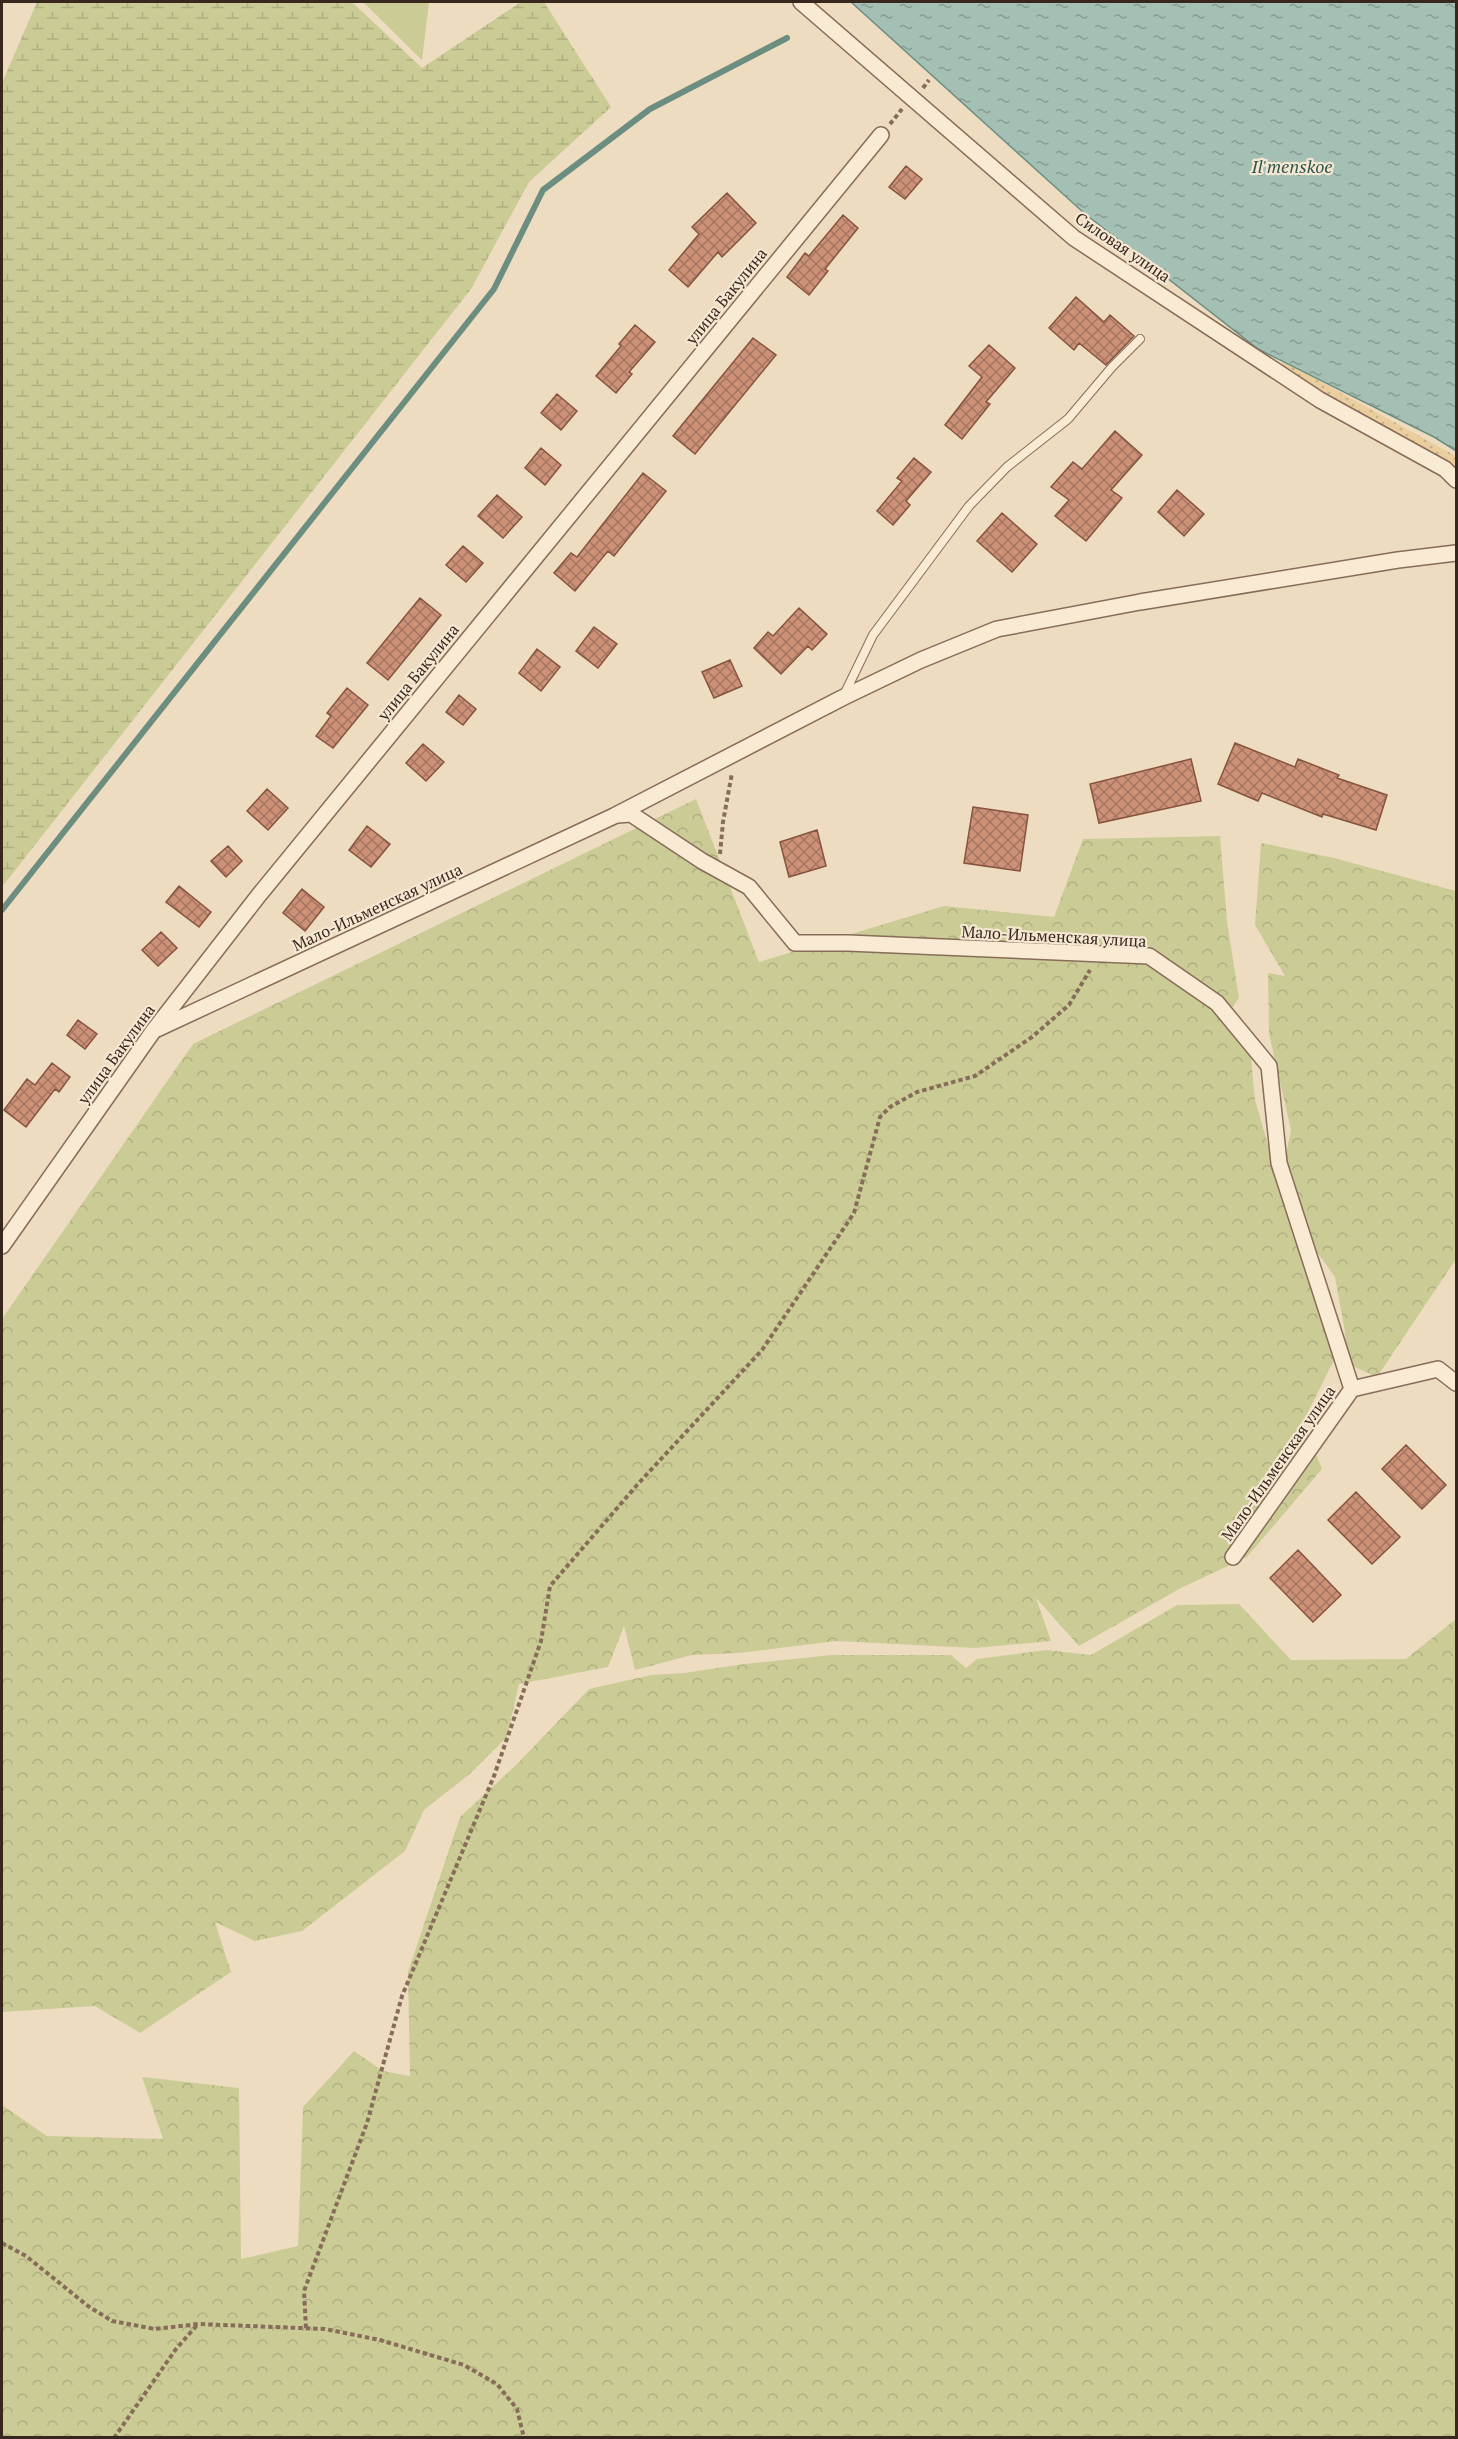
<svg xmlns="http://www.w3.org/2000/svg" width="1458" height="2439" font-family="'PT Serif',serif">
<style>
.green{fill:#cbcc95}
.forest{fill:url(#forest-crowns)}
.wetland{fill:url(#wetland-marsh)}
.sand{fill:url(#sand-dots)}
.water{fill:url(#water-ripples);stroke:#6b8e81;stroke-width:1.5}
.lines{fill:none;stroke-linecap:round;stroke-linejoin:round}
.stream{stroke:#6b8e81;stroke-width:6}
.building{fill:url(#building-cross-hatch);stroke:#86533f;stroke-width:1.5}
.service-casing{stroke:#876c59;stroke-width:10}
.minor-casing{stroke:#876c59;stroke-width:18}
.path{stroke:#876c59;stroke-width:4;stroke-dasharray:4.5 3;stroke-linecap:butt}
.service{stroke:#f9ead4;stroke-width:8}
.minor{stroke:#f9ead4;stroke-width:15}
.labels{text-anchor:middle;dominant-baseline:central;stroke-width:4.5;stroke-linejoin:round;paint-order:stroke}
.street-label{font-size:16px;fill:#37271d;stroke:#f5e7d1}
.water-label{font-size:18px;font-style:italic;fill:#2c564f;stroke:#f5e7d1}
</style>
<defs>
<pattern id="forest-crowns" width="20" height="18" patternUnits="userSpaceOnUse" patternTransform="scale(1.5)"><rect width="20" height="18" fill="#cbcc95"/><path d="M2 6a3 3 0 1 1 6 0M12 15a3 3 0 1 1 6 0" fill="none" stroke="#afaf80"/></pattern>
<pattern id="wetland-marsh" width="20" height="14" patternUnits="userSpaceOnUse" patternTransform="scale(1.5)"><rect width="20" height="14" fill="#cbcc95"/><path d="M1 5h8M5 5V1M11 12h8M15 12V8" fill="none" stroke="#afaf80"/></pattern>
<pattern id="sand-dots" width="8" height="8" patternUnits="userSpaceOnUse" patternTransform="scale(1.5)"><rect width="8" height="8" fill="#eace9e"/><path d="M2 2h.1M6 6h.1" fill="none" stroke="#c9b188" stroke-width="1.8" stroke-linecap="round"/></pattern>
<pattern id="water-ripples" width="26" height="14" patternUnits="userSpaceOnUse" patternTransform="scale(1.5)"><rect width="26" height="14" fill="#a4c0b5"/><path d="M2 4q2-2 4 0t4 0M15 11q2-2 4 0t4 0" fill="none" stroke="#869c93"/></pattern>
<pattern id="building-cross-hatch" width="8" height="8" patternUnits="userSpaceOnUse" patternTransform="scale(1.5)"><rect width="8" height="8" fill="#cc9177"/><path d="M0 0l8 8M0 8l8-8" fill="none" stroke="#a67661"/></pattern>
</defs>
<rect width="100%" height="100%" fill="#eedcc1"/>
<path class="green" d="M363,2H429L422,60Z"/>
<path class="forest" d="M696,799L759,962L944,906L1054,917L1083,839L1220,836L1227,921L1239,998L1224,1018L1249,1037L1255,1100L1280,1186L1291,1130L1269,1034L1268,973L1285,976L1255,925L1261,843L1334,858L1456,891V1259L1377,1377L1343,1362L1345,1332L1335,1277L1285,1208L1327,1294V1334L1334,1360L1303,1422L1322,1469L1247,1557L1181,1588L1079,1646L1036,1598L1051,1641L975,1648L836,1641L739,1653L692,1655L635,1670L624,1626L608,1667L519,1684L507,1737L471,1773L424,1810L405,1851L302,1931L255,1941L215,1922L231,1972L140,2033L95,2006L2,2012V1319L193,1044Z
M1239,1604L1291,1660L1406,1659L1456,1619V2437H2V2105L47,2136L163,2139L142,2077L239,2088L241,2259L298,2246L303,2107L354,2051L383,2071L410,2076L408,1972L460,1817L516,1765L589,1689L651,1675L684,1673L744,1664L832,1655H951L966,1668L977,1659L1046,1650L1091,1655L1177,1605Z"/>
<path class="wetland" d="M37,2H352L422,68L521,2H544L611,107L529,182L471,289L2,887V83Z"/>
<path class="sand" d="M1283,361L1456,456V478L1280,369Z"/>
<path class="water" d="M851,2H1456V451L1434,437L1258,349L1084,213Z"/>
<g class="lines">
<path class="stream" d="M2,910L494,289L543,190L650,109L787,38"/>
</g>
<path class="building" d="M906,166L922,179L905,199L889,187Z
M727,193L756,223L722,257L718,252L688,287L669,270L699,234L692,227Z
M843,215L858,228L825,269L828,271L809,295L787,277L805,253L809,256Z
M1076,297L1104,322L1110,315L1134,336L1106,365L1079,343L1074,350L1049,328Z
M635,325L655,342L629,372L632,374L616,393L596,376L621,346L619,344Z
M753,338L776,355L695,454L673,436Z
M989,345L1015,368L986,402L990,404L962,439L945,425L982,377L969,366Z
M557,394L577,411L561,430L541,413Z
M1115,431L1142,455L1111,490L1122,498L1086,541L1055,516L1069,500L1051,487L1073,462L1082,469Z
M541,448L561,465L545,485L525,468Z
M914,458L931,472L906,501L910,505L893,525L877,511L902,481L897,478Z
M643,473L666,491L614,556L608,551L575,591L554,573L571,553L577,557Z
M1177,490L1204,514L1184,536L1158,512Z
M497,495L522,517L503,538L478,516Z
M1002,513L1037,544L1012,572L977,541Z
M463,546L483,563L466,582L446,565Z
M420,598L441,615L388,680L367,663Z
M799,608L827,634L812,650L808,646L781,674L754,648L768,632L773,636Z
M594,627L617,644L598,668L576,651Z
M537,649L560,667L541,691L519,673Z
M730,660L742,686L714,698L702,672Z
M347,688L368,705L333,748L316,736L331,716L327,713Z
M459,695L476,709L463,725L446,712Z
M1235,743L1295,767L1298,759L1339,775L1337,778L1387,795L1376,830L1323,814L1322,817L1262,793L1258,801L1218,784Z
M423,744L444,762L426,781L406,763Z
M1191,759L1201,801L1099,823L1090,784Z
M267,789L288,808L268,830L247,811Z
M973,807L1028,815L1020,871L964,863Z
M367,826L390,844L371,867L349,850Z
M817,830L826,866L789,877L780,842Z
M228,846L242,861L226,877L211,861Z
M179,886L211,912L199,927L166,902Z
M302,889L324,907L305,931L283,913Z
M161,932L177,948L158,966L142,950Z
M78,1020L97,1034L85,1049L67,1035Z
M52,1063L70,1077L59,1092L55,1089L26,1127L4,1110L27,1079L35,1085Z
M1406,1445L1446,1485L1422,1509L1382,1469Z
M1356,1492L1400,1537L1372,1564L1328,1520Z
M1298,1550L1341,1595L1313,1622L1270,1578Z"/>
<g class="lines">
<g class="service-casing">
<path id="service" d="M843,697L873,635L969,506L1007,467L1068,419L1112,367L1140,339"/>
</g>
<g class="minor-casing">
<path id="minor" d="M801,2L1074,238L1320,400L1445,469L1456,480
M617,815L631,814L702,861L749,887L795,943H848L1149,956L1217,1003L1269,1066L1279,1163L1352,1389L1438,1369L1456,1383
M157,1029L614,816L842,698L921,660L997,629L1140,602L1398,560L1456,553
M2,1246L154,1030L259,895L881,135
M1233,1557L1352,1389"/>
</g>
<path class="path" d="M923,88L929,80
M890,124L902,109
M720,854L723,822L732,773
M2,2243L26,2256L88,2306L112,2321L155,2329L198,2324L325,2329L380,2340L464,2365L497,2384L517,2409L524,2438
M306,2328L304,2291L367,2123L402,1996L494,1776L541,1641L550,1586L637,1485L762,1350L854,1213L880,1117L890,1107L917,1092L975,1076L1032,1037L1069,1005L1090,970
M114,2438L176,2349L198,2324"/>
<use href="#service" class="service"/>
<use href="#minor" class="minor"/>
</g>
<g class="labels">
<g class="street-label">
<text transform="translate(1123 247) rotate(34)">Силовая улица</text>
<text transform="translate(726 296) rotate(-51)">улица Бакулина</text>
<text transform="translate(418 672) rotate(-51)">улица Бакулина</text>
<text transform="translate(377 907) rotate(-25)">Мало-Ильменская улица</text>
<text transform="translate(1054 936) rotate(3)">Мало-Ильменская улица</text>
<text transform="translate(116 1054) rotate(-54)">улица Бакулина</text>
<text transform="translate(1278 1463) rotate(-55)">Мало-Ильменская улица</text>
</g>
<g class="water-label">
<text x="1292" y="166">Il'menskoe</text>
</g>
</g>
<rect width="1458" height="2439" fill="none" stroke="#37271d" stroke-width="6"/>
</svg>
